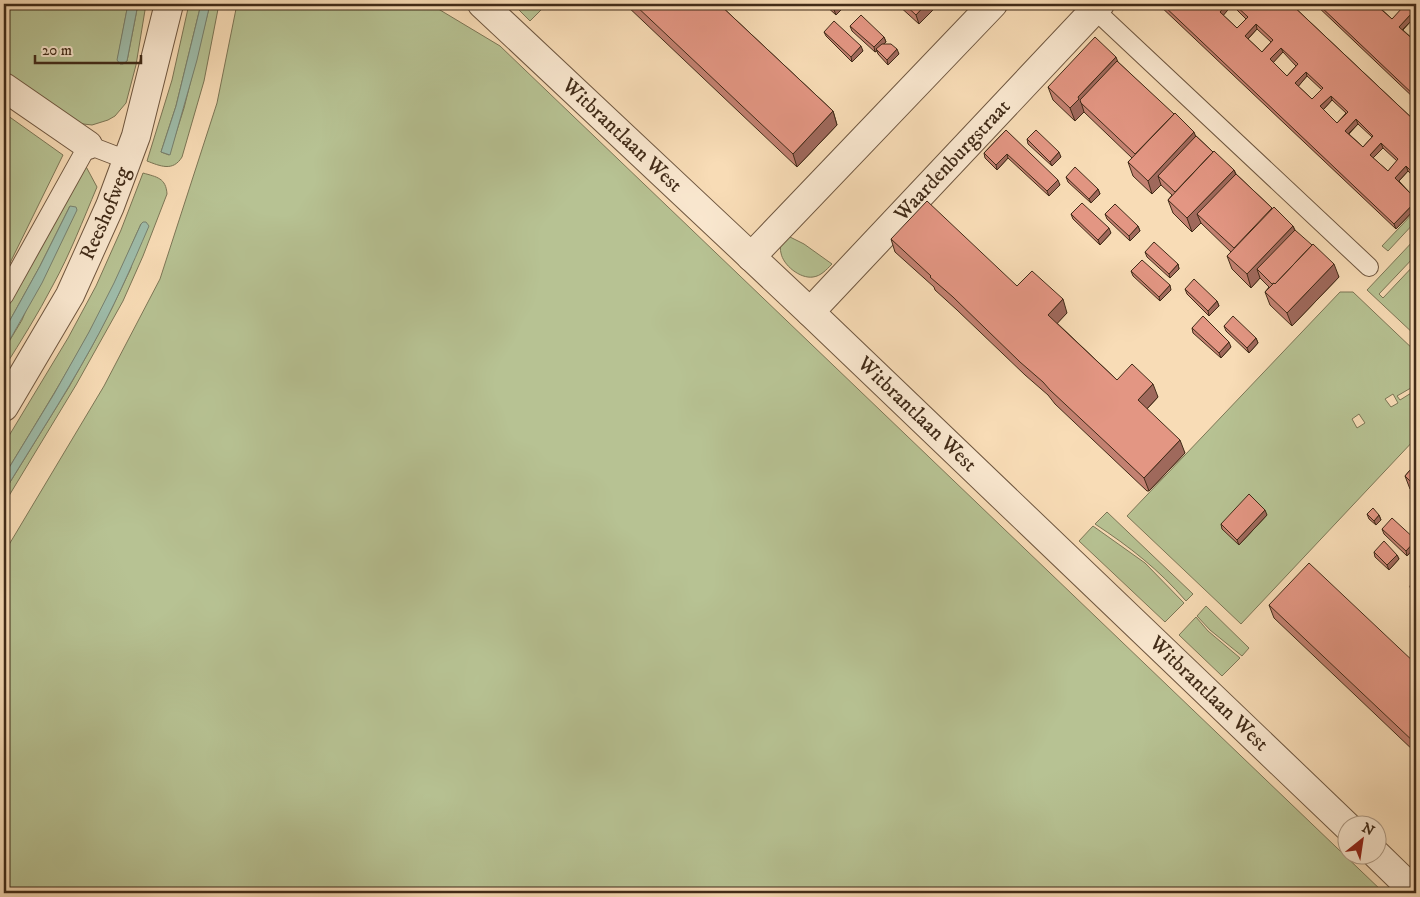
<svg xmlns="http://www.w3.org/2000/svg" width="1420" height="897" font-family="'IM FELL DW Pica',serif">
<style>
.green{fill:#b7c293;stroke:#7c7656;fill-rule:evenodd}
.water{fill:#9ebcaa;stroke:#798270}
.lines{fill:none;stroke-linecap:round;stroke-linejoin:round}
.service-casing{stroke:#6f5740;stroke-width:20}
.minor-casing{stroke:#6f5740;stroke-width:30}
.tertiary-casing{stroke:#6f5740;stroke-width:30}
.service{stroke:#fae8d0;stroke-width:18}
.minor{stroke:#fae8d0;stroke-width:28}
.tertiary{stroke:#fae8d0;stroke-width:28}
.wall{fill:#c38171;stroke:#412b18;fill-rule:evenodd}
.shaded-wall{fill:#9f695c;stroke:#412b18}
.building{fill:#e39683;stroke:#412b18;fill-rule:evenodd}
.labels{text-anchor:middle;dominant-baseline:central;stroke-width:5;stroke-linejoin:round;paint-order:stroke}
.street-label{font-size:21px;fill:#412b18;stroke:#fae8d0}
</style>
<rect width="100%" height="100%" fill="#f8dcb6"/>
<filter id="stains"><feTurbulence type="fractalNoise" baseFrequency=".004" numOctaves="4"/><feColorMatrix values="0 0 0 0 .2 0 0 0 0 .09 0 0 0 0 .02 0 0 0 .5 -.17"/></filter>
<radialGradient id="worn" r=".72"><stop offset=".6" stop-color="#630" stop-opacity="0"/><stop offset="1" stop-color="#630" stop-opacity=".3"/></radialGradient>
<path class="green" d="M4,4H128L118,57L127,61L138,4H146L136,65L126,103L115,116L108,120L92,125L75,123L4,76Z
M189,4H201L176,106L161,152L169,155L184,108L210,4H219L204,81L182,157C173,172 160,166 147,161L172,80Z
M237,4H430L500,46L1384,893H4V553L104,386L160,279L217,103Z
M513,4H547L530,21Z
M4,113L63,155L9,265L4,273Z
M83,161L97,187C83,220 70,254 53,285C38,314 21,341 4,368V350L22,320L70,206L40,266L4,331V313L24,277Z
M143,173C157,177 166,178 167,194L143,256L123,301L76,385L4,504V492L69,387L91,348L112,308L131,268L141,224C132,243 124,264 115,283C82,350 42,413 4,476V444L68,338L96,286L121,230Z
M1416,210V221L1388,251L1382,246Z
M786,235L804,244L832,264C826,270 821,276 813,277C800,279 783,265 781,253C779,246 782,240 786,235Z
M1416,238V255L1379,294L1383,298L1416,263V336L1367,290Z
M1340,292H1353L1416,352V385L1397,396L1400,400L1416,390V438L1241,624L1127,516ZM1393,394L1398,403L1391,407L1385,399ZM1359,414L1365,423L1357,428L1352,419Z
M1107,512L1193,594L1186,601C1158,569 1130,547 1095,524Z
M1093,526L1145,563L1184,603L1165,622L1079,541Z
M1206,606L1249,648L1242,656L1210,630L1197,616Z
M1196,617L1208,631L1240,658L1222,676L1179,635Z"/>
<path class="water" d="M128,4H138L127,61L123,64H120L117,60Z
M201,4H210L197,60L170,155L161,152L176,106Z
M70,206L76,207L77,210L42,283L4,350V331L40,266Z
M143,222H146L149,226C131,268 113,309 91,348C64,397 33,444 4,492V476L54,394L89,332L114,283L141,224Z"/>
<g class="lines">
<g class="service-casing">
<path id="service" d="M1095,10L1369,267
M4,296L88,145L127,160"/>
</g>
<g class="minor-casing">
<g id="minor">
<path id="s1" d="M482,4L810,312L1348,827"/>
<path d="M4,87L88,145"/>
<path d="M751,257L993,4"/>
<path id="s2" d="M810,312L1100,4"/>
<path d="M1376,854L1416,893"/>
</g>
</g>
<g class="tertiary-casing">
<g id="tertiary">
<path id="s3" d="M4,407L70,295L110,206L136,136L169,4"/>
</g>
</g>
<use href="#service" class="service"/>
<use href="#minor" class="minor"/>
<use href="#tertiary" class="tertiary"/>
</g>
<path class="wall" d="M625,4H719L833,111L837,125L797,167Z
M824,4H846V5L836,15Z
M894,4H939L919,24L898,5L897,6Z
M1158,4H1291L1416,122V179L1408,171L1399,181L1412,195L1416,191V208L1396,229ZM1232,5L1246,19L1237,28L1223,15ZM1257,29L1271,42L1262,52L1248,39ZM1283,52L1296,66L1287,76L1273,62ZM1307,76L1322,90L1312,99L1298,86ZM1332,100L1346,113L1337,123L1323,110ZM1358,124L1372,137L1363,147L1349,134ZM1383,148L1397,161L1388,171L1373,158Z
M1315,4H1380L1378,6L1392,19L1401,10L1394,4H1416V24L1412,20L1403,30L1416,42V100Z
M850,26L884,37L886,42L883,44L899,54L888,65L878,54L877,51L875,52L852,31Z
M824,32L863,51L852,62L826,36Z
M1117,61L1213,152L1234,170L1236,174L1272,208L1293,226L1295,230L1339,277L1292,326L1270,305L1265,292L1269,287L1260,278L1251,288L1232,269L1227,256L1231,252L1201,223L1192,232L1173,213L1168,200L1172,195L1161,185L1152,194L1133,176L1128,162L1132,158L1084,112L1075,121L1053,100L1048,87Z
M1006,130L1060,185L1049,196L1008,158L997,170L985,158L984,153Z
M1027,139L1061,157L1052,166L1028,144Z
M1066,177L1098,189L1100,194L1091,203L1068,182Z
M1071,214L1111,233L1100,245L1073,219Z
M1105,214L1138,226L1140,231L1130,241L1107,219Z
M891,239L1017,286L1067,313L1057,323L1117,380L1158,397L1147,409L1185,453L1149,491H1147L1055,404L1048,395L1025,375L957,310L935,290L934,287L895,252Z
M1145,252L1178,264L1179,269L1170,278L1147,257Z
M1131,271L1171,290L1160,301L1133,276Z
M1185,289L1217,301L1219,306L1209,316L1187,294Z
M1224,326L1256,338L1258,343L1249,353L1226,331Z
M1192,328L1231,347L1221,358L1193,333Z
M1416,463V495L1410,489L1405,476Z
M1367,514L1379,515L1381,520L1376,525L1369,519Z
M1267,515L1239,545L1222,529L1221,524Z
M1382,529L1416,541V546L1407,556L1384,534Z
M1374,552L1397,555L1399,559L1389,570L1375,557Z
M1416,579V596L1411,591L1410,586Z
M1269,605L1416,664V753L1274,618Z"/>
<path class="shaded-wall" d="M841,4H846V5L836,15L834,10Z
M926,4H939L919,24L916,15Z
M1227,4H1232V5L1222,17L1220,12Z
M1410,15L1412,20L1401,31L1399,27Z
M1256,24L1257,29L1246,41L1245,36Z
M884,37L886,42L875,52L874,47Z
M861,46L863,51L852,62L851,57Z
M1281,48L1283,52L1272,64L1270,59Z
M897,49L899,54L888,65L887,60Z
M1116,57L1121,70L1081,102L1084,112L1075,121L1070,108L1078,97Z
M1306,72L1307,76L1297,88L1295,83Z
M1331,96L1332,100L1322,111L1320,106Z
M833,111L837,125L797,167L793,154Z
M1356,119L1358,124L1347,135L1345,131Z
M1194,132L1199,145L1158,176L1161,185L1152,194L1148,181Z
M1381,143L1383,148L1372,159L1370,155Z
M1059,152L1061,157L1052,166L1050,162Z
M1007,154L1008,158L997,170L996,165Z
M1406,166L1408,171L1397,183L1395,178Z
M1234,170L1239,183L1197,214L1201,223L1192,232L1187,218Z
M1058,180L1060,185L1049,196L1047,191Z
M1098,189L1100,194L1091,203L1089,199Z
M1416,201V208L1396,229L1394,224Z
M1138,226L1140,231L1130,241L1129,236Z
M1293,226L1298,239L1257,269L1260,278L1251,288L1247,274Z
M1109,228L1111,233L1100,245L1098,240Z
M1178,264L1179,269L1170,278L1169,274Z
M1334,264L1339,277L1292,326L1287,313Z
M1170,285L1171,290L1160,301L1159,297Z
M1063,299L1067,313L1053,328L1048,315Z
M1217,301L1219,306L1209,316L1208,311Z
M1256,338L1258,343L1249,353L1247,348Z
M1229,342L1231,347L1221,358L1219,353Z
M1153,384L1158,397L1143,413L1138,400Z
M1180,440L1185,453L1149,491L1144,478Z
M1265,510L1267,515L1239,545L1237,540Z
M1379,515L1381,520L1376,525L1374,521Z
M1416,540V546L1407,556L1406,551Z
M1397,555L1399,559L1389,570L1387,565Z"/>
<path class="building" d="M634,4H719L833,111L793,154Z
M827,4H841L834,10Z
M904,4H926L916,15Z
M1162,4H1227L1220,12L1237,28L1248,17L1234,4H1291L1416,122V176L1406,166L1395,178L1412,195L1416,191V201L1394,224ZM1256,24L1273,40L1262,52L1245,36ZM1281,48L1298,64L1287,76L1270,59ZM1306,72L1323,88L1312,99L1295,83ZM1331,96L1348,112L1337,123L1320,106ZM1356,119L1373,136L1363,147L1345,131ZM1381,143L1398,159L1388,171L1370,155Z
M1318,4H1375L1392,19L1402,8L1398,4H1416V21L1410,15L1399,27L1416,42V97Z
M861,15L884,37L874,47L850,26Z
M834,21L861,46L851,57L824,32Z
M1095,37L1116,57L1078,97L1079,99L1070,108L1048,87Z
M882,44H891L897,49L887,60L876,49Z
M1117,61L1174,114L1135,154L1081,103L1080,100Z
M1175,113L1194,132L1148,181L1128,162Z
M1006,130L1058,180L1047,191L1007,154L996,165L984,153Z
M1036,130L1059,152L1050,162L1027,139Z
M1196,136L1213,152L1175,192L1158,176Z
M1214,151L1234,170L1187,218L1168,200Z
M1075,167L1098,189L1089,199L1066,177Z
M1236,174L1272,208L1234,248L1197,214Z
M927,201L1017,286L1032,271L1063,299L1048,315L1117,380L1132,364L1153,384L1138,400L1180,440L1144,478L1050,390L1043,382L1020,362L953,297L930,277L931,276L891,239Z
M1082,203L1109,228L1098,240L1071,214Z
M1115,204L1138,226L1129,236L1105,214Z
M1274,207L1293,226L1247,274L1227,256Z
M1295,230L1312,245L1275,284L1274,283L1272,284L1257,269Z
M1154,242L1178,264L1169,274L1145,252Z
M1313,244L1334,264L1287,313L1265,292L1274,283L1275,284Z
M1142,260L1170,285L1159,297L1131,271Z
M1194,279L1217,301L1208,311L1185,289Z
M1203,316L1229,342L1219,353L1192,328Z
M1233,316L1256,338L1247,348L1224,326Z
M1416,463V487L1405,476Z
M1249,494L1265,510L1237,540L1221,524Z
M1373,508L1379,515L1374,521L1367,514Z
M1392,518L1416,540L1406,551L1382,529Z
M1384,541L1397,555L1387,565L1374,552Z
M1309,563L1416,664V744L1269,605Z
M1416,579V592L1410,586Z"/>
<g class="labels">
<g class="street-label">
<text stroke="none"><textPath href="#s1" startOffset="192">Witbrantlaan West</textPath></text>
<text stroke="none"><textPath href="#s2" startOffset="208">Waardenburgstraat</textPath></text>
<text stroke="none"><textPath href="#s3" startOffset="219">Reeshofweg</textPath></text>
<text stroke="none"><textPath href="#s1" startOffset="598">Witbrantlaan West</textPath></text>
<text stroke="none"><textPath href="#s1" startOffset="1002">Witbrantlaan West</textPath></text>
</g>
</g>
<rect width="1420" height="897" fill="none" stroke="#f8dcb6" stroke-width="20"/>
<rect x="5" y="5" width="1410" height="887" fill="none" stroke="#412b18" stroke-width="2.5"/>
<rect x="10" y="10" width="1400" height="877" fill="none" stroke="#412b18"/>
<g transform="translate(1362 840) rotate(30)"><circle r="24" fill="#fae8d0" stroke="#b09c86"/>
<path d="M0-4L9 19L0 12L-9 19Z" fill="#8f2418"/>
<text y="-8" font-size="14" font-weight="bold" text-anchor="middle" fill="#412b18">N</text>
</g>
<path d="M35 55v8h106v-8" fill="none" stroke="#412b18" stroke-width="2.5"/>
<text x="42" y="55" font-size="15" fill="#412b18" stroke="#fae8d0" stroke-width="4" paint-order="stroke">20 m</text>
<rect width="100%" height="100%" filter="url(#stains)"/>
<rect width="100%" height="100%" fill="url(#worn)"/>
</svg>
